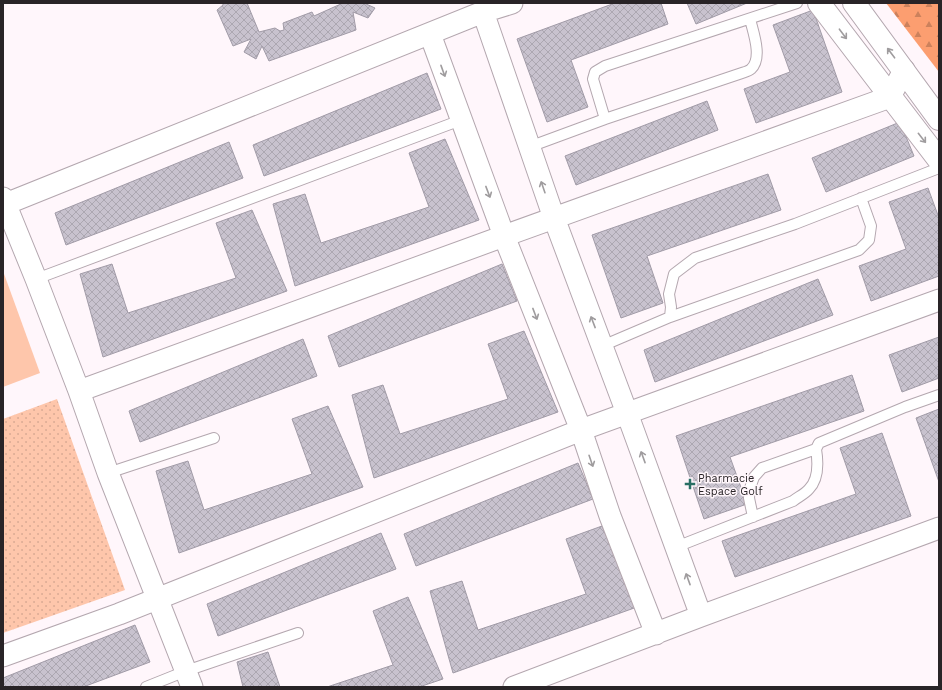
<svg xmlns="http://www.w3.org/2000/svg" width="942" height="690" font-family="'Work Sans',sans-serif">
<style>
.grass{fill:url(#grass-dots)}
.forest{fill:url(#forest-firs)}
.pitch{fill:#fec6ab}
.building{fill:url(#building-cross-hatch);stroke:#a19ba7}
.lines{fill:none;stroke-linecap:round;stroke-linejoin:round}
.lane-casing{stroke:#b4a7af;stroke-width:12}
.street-casing{stroke:#b4a7af;stroke-width:23}
.secondary-casing{stroke:#b4a7af;stroke-width:24}
.lane{stroke:#fff;stroke-width:10}
.street{stroke:#fff;stroke-width:21}
.secondary{stroke:#fff;stroke-width:22}
.oneway{stroke:#9f9c9e}
.poi-dot{fill:#296f64;stroke:#fff6fb;stroke-width:1.5}
.labels{text-anchor:middle;dominant-baseline:central;stroke-width:3;stroke-linejoin:round;paint-order:stroke}
.poi-label{font-size:11px;fill:#292427;stroke:#fff6fb;text-anchor:start}
</style>
<defs>
<pattern id="grass-dots" width="8" height="8" patternUnits="userSpaceOnUse"><rect width="8" height="8" fill="#fec6ab"/><path d="M2 2h.1M6 6h.1" fill="none" stroke="#daaa93" stroke-width="1.8" stroke-linecap="round"/></pattern>
<pattern id="forest-firs" width="22" height="20" patternUnits="userSpaceOnUse"><rect width="22" height="20" fill="#fc9e70"/><path d="M5 1l3.5 6h-7zM16 11l3.5 6h-7z" fill="#cc815c"/></pattern>
<pattern id="building-cross-hatch" width="8" height="8" patternUnits="userSpaceOnUse"><rect width="8" height="8" fill="#c8c2ce"/><path d="M0 0l8 8M0 8l8-8" fill="none" stroke="#aca7b1"/></pattern>
</defs>
<rect width="100%" height="100%" fill="#fff6fb"/>
<path class="grass" d="M57,399L125,590L3,633V419Z"/>
<path class="forest" d="M886,3H939V72Z"/>
<path class="pitch" d="M3,271L40,373L3,387Z"/>
<path class="building" d="M223,3H247L259,32L275,28L280,31L284,30L283,23L312,12L314,16L343,3H364L375,8L368,18L353,12L356,30L269,61L262,46L256,59L244,52L251,39L233,46L217,10L223,5Z
M615,3H661L668,24L571,60L588,107L547,122L517,39Z
M687,3H747L696,24Z
M813,10L842,92L756,123L744,89L790,72L773,25Z
M427,73L441,109L264,176L253,145Z
M707,101L718,130L576,185L565,156Z
M900,122L914,156L826,192L812,158Z
M445,139L479,220L295,286L273,204L305,194L321,243L429,207L409,153Z
M229,142L243,178L66,245L55,213Z
M768,174L781,210L647,256L663,303L621,318L592,235Z
M928,188L939,218V276L871,301L859,266L906,249L889,202Z
M252,210L287,291L103,357L80,274L112,264L128,313L236,278L216,223Z
M502,264L517,301L339,367L328,336Z
M818,279L833,315L655,382L644,350Z
M524,331L558,412L374,478L352,395L383,385L400,434L508,399L488,344Z
M939,337V378L902,392L889,355Z
M303,339L317,376L140,442L129,411Z
M852,375L864,411L730,457L747,504L704,519L676,436Z
M328,406L363,487L179,553L156,471L188,461L204,510L312,474L292,419Z
M939,409V482L916,418Z
M882,433L911,516L735,577L722,541L856,494L840,448Z
M578,463L593,499L416,566L404,534Z
M602,526L637,607L453,673L430,591L462,581L478,630L586,594L566,539Z
M381,533L396,569L218,636L207,604Z
M408,597L443,679L419,687H327L393,665L373,611Z
M135,625L150,662L83,687H3V678Z
M268,652L280,687H243L237,662Z"/>
<g class="lines">
<g class="lane-casing">
<path id="lane" d="M605,119L742,73C745,72 749,71 751,69C763,58 753,32 750,19
M529,147L605,119L593,79L595,72L605,66L797,3
M36,279L461,120
M670,317L859,250L869,240L871,226L861,198
M602,346L670,317L671,307L669,294L674,274L695,258L795,224L939,168
M108,473L214,438
M753,517L749,498L750,488L754,477L762,468L816,449L819,443L905,407L939,395
M676,547L793,501C798,497 805,494 809,489C819,479 818,461 816,449
M146,687L186,671L298,633"/>
</g>
<g class="street-casing">
<path id="street" d="M483,12L554,218L627,413L701,616
M430,34L504,236L581,430L610,516L656,634
M3,198L36,279L79,391L108,473L192,687
M3,205L483,12L512,3
M79,391L504,236L890,97L904,70
M3,656L119,614L581,430L939,300
M514,687L701,616L939,528"/>
</g>
<g class="secondary-casing">
<path id="secondary" d="M819,3L939,160
M854,3L939,119"/>
</g>
<use href="#lane" class="lane"/>
<use href="#street" class="street"/>
<use href="#secondary" class="secondary"/>
</g>
<defs><path id="oneway-shaft" d="M-6 0H5M1.5-3L5.5 0L1.5 3" fill="none" stroke-width="1.6" stroke-linecap="round" stroke-linejoin="round"/></defs>
<g class="oneway">
<use href="#oneway-shaft" transform="translate(843 34) rotate(53)"/>
<use href="#oneway-shaft" transform="translate(891 53) rotate(-127)"/>
<use href="#oneway-shaft" transform="translate(443 71) rotate(70)"/>
<use href="#oneway-shaft" transform="translate(922 138) rotate(52)"/>
<use href="#oneway-shaft" transform="translate(543 187) rotate(-109)"/>
<use href="#oneway-shaft" transform="translate(488 192) rotate(69)"/>
<use href="#oneway-shaft" transform="translate(535 314) rotate(69)"/>
<use href="#oneway-shaft" transform="translate(593 322) rotate(-111)"/>
<use href="#oneway-shaft" transform="translate(643 457) rotate(-110)"/>
<use href="#oneway-shaft" transform="translate(591 461) rotate(71)"/>
<use href="#oneway-shaft" transform="translate(688 579) rotate(-110)"/>
</g>
<path class="poi-dot" d="M688 478h4v4h4v4h-4v4h-4v-4h-4v-4h4z"/>
<g class="labels">
<g class="poi-label">
<text x="698" y="478">Pharmacie<tspan x="698" dy="13">Espace Golf</tspan></text>
</g>
</g>
<rect width="942" height="690" fill="none" stroke="#292427" stroke-width="8"/>
</svg>
